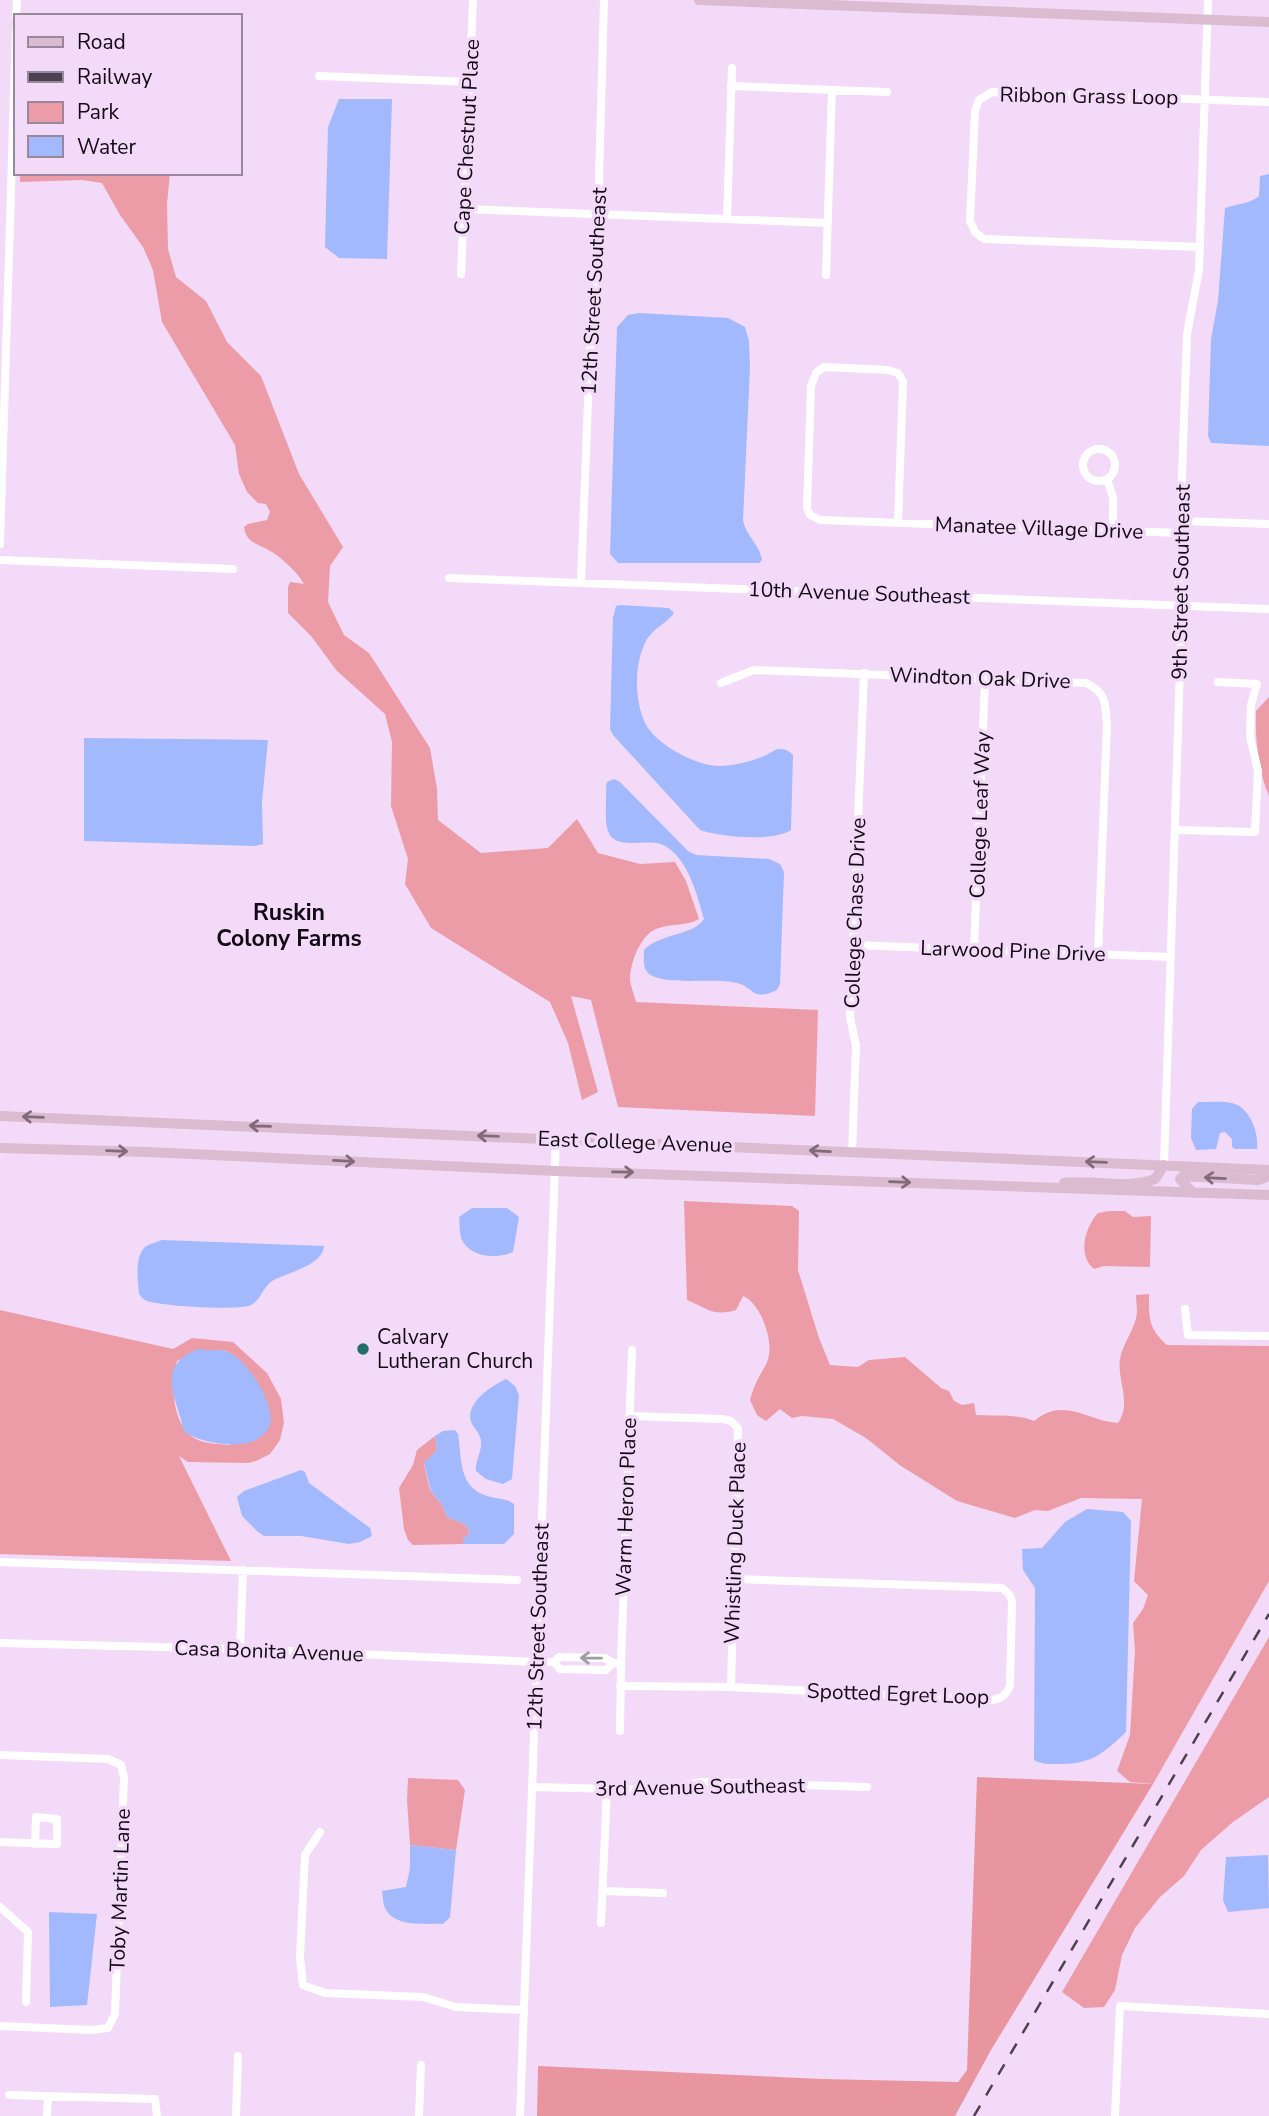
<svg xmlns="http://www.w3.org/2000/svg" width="1269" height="2116" font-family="'Nunito Sans',sans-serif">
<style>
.green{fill:#ec9ca6;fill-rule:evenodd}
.forest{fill:#e995a0}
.water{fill:#a2b9fe}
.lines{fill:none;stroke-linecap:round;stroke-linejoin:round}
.street{stroke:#fff;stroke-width:8}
.secondary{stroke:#dbbbd0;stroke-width:10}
.rail{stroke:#4d4150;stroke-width:2.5;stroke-dasharray:12 12;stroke-linecap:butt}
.oneway{stroke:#816b7b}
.oneway2{stroke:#a09da1}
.poi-dot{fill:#226e6c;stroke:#f3daf8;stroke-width:2.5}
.labels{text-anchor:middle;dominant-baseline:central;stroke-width:7;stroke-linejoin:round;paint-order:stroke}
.street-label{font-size:21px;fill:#120a14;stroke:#f3daf8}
.poi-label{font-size:21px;fill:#120a14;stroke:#f3daf8;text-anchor:start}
.neighbourhood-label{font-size:23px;font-weight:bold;fill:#120a14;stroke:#f3daf8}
</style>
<rect width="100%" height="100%" fill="#f3daf8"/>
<path class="green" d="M20,173H170L167,204L168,249L176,277L206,301L227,342L261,376L299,474L343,547L330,566L328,602L344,635L369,653L430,748L437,789L438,820L481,853L548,848L577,819L598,853L640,864L675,862L686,881L699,919C685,927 670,923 656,929C640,936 630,963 630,980C631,987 634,995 636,1002L818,1010L815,1116L618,1107L591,1000L571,996L598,1092L582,1100L568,1043L550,1002L431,928L405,884L408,859L391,806L392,742L385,714L337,671L311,636L288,613V587L290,582L304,584C299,574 282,558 272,552C260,544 246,544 244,527L248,524L267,520L270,512L266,504L258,503L247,492L239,474L235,445L162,322L153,270L143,247L120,215L102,183L82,180L20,182Z
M1269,697V796C1258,771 1255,739 1256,711Z
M684,1201L792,1206L799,1211L798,1270L819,1338L830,1365L858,1367L869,1360L905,1357L941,1388L949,1391L954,1401L962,1405L974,1403L976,1415C993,1416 1020,1414 1034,1421C1064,1396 1087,1421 1118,1423C1132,1402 1117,1382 1120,1359C1123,1342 1136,1328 1137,1312C1137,1306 1136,1300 1136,1295L1149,1294C1149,1318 1148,1328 1167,1345L1269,1346V1581L1153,1784L1130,1782L1117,1771L1130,1735L1135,1650L1133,1623L1143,1609L1148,1595L1134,1581L1142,1499L1081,1498L1048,1511L1035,1510L1015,1518L957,1501L901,1466L866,1438L833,1419L802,1416L792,1418L780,1409L766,1421L757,1415L750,1400C752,1393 754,1386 758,1379C761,1372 766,1367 768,1359C774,1342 761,1303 743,1296L736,1310C713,1317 707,1308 687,1300Z
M1109,1211H1125L1133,1217L1151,1216L1150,1267L1104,1266L1094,1269C1077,1255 1085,1227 1098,1213Z
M0,1310L173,1349L192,1338L233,1342L267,1373L281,1399L284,1423L280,1440L270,1454L256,1461L248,1463L188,1462L179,1456L231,1561L0,1554ZM202,1350L227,1351L230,1445C219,1444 206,1444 196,1439C172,1427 170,1383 177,1361Z
M435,1436L437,1450L424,1464L430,1490L442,1505L447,1517L466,1525L470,1533L463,1539V1544L413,1545L408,1540L404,1529L399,1488L413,1465L417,1450Z
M1269,1637V1797L1233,1822L1201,1850L1184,1876L1160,1897L1135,1928L1122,1955L1115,1990L1104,2007L1084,2008L1062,1992Z
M408,1778L458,1780L465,1790L456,1850L410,1845L407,1800Z"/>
<path class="forest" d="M977,1777L1153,1784L991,2050L955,2116H537L538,2066L822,2079L958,2082L967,2070Z"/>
<path class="water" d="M339,99H392L387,259L339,258L325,247L328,127Z
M1269,174V446L1211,443L1208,436L1211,339L1218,301L1225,208C1236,204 1250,204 1259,196L1260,176Z
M639,313L728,318L745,327L749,341L750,367L743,520C746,536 760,545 762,560L759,563H618L610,554L617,327L628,315Z
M620,605L669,608L674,613C667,623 654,628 647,639C634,662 634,699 645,723C655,744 695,765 717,766C732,766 750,762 764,756C769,754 773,750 779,749C785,749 788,750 793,755L791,830C774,842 720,837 700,830L613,735L610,729L613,618L616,606Z
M84,738L268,740L262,802L263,844L255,846L84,841Z
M614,779L620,782L688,851L696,855L769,859L780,864L784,872L780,984L777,990C752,1002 754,987 737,983C716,977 668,986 651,975C642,970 644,959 644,950C660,933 693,936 704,919C697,895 688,857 663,845C648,837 615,852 608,831C604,821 607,798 606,787L607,782Z
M1198,1102C1209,1102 1222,1101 1232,1103C1250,1107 1259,1133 1257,1149H1235L1232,1147V1139L1225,1132L1220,1133L1216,1149L1196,1150L1191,1138L1192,1109Z
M472,1208H507L519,1217L513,1252C497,1259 471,1258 462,1240C459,1233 460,1224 459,1217Z
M162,1240L324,1246C322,1266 288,1272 272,1281C263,1287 260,1301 251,1305C238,1311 161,1306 147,1301C143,1299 142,1298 139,1294C138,1281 134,1258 145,1247C149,1244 157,1242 162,1240Z
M198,1349C207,1351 217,1349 225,1351C246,1356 278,1407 269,1427C256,1454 205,1445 184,1432C178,1399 153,1367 198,1349Z
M506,1379L515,1386L519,1395L512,1479L503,1484L486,1479L476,1471C475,1461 481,1454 481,1444C482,1435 475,1430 472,1424C463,1404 491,1386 506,1379Z
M455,1430L458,1434C462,1459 458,1487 487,1496C497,1499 506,1498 514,1504V1534L504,1544H463V1539L470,1533L466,1525L447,1517L442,1505L431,1491L424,1463L437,1450L435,1436L443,1431Z
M301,1470L305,1472L309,1483L370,1528L372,1536L360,1542L349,1544L301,1536H264L257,1531L242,1516L237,1497L244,1491Z
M1087,1509L1123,1512L1131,1521L1126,1732C1105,1752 1092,1764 1062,1764C1052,1764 1043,1765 1034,1760L1035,1588L1023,1570L1022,1549L1042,1548L1065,1522Z
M410,1845L456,1850L450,1917L443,1924C424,1923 395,1928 385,1908C383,1904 383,1896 382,1891L406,1887L410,1868Z
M1268,1855L1269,1908L1228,1912L1223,1900L1226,1857Z
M49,1912L97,1914L87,2005L50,2007Z"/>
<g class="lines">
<path class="street" d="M16,16L17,0
M319,76L470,82
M731,86L887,92
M464,209L828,223
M727,219L732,68
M1200,247L984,239L975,232L970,221L975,111L979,100L992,92L1269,102
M461,274L473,0
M826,275L832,90
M1083 465a16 16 0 1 1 32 0a16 16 0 1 1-32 0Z
M1107,479L1113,498V531
M1180,521L1269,524
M898,523L903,381L898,373L888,370L824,367L816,373L811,386L807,508L810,515L820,520C940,525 1060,529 1180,533
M0,544L16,29
M0,560L233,569
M449,578L1269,609
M581,583L591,323L596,287L604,0
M721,683L754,670L1086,683C1107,693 1105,703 1107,725L1098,954
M1176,830L1255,832L1258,771L1250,736L1251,705L1257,684L1218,682
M854,945L1171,957
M974,949L985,680
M852,1153L856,1046L850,1017L864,673
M1164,1165L1182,605L1178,586L1187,334L1199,270L1208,0
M1185,1309L1188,1335L1269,1336
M629,1416L722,1419L731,1421L738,1428L731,1687
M0,1562L517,1580
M0,1643L240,1649L537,1662H554L559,1657L605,1658L613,1663L606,1670L560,1669L554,1662
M240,1649L243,1570
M615,1663L621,1664L620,1731
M621,1664L632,1350
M620,1686L731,1687L991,1700C1001,1699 1006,1695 1010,1686L1012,1601L1009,1594L1002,1588L735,1579
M0,1755L108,1759L121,1765L124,1777L115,2014L108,2028L92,2030L0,2026
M532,1787L655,1790L702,1782L867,1787
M320,1832L305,1855L300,1957L303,1985L325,1993L423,1997L456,2007L524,2010
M0,1842L57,1844V1819L36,1817L35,1844
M603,1891L663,1893
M0,1907L28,1932L26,2002
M601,1923L607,1788
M9,2095L155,2099L157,2116
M47,2116L48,2097
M236,2116L238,2056
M419,2116L421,2065
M520,2116L556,1138
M1115,2116L1120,2006L1269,2014"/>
<path class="secondary" d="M699,0L1269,22
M0,1116L1269,1170
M0,1148L148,1152L555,1171L1269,1195
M1064,1183C1093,1179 1127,1190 1155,1179L1164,1165
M1193,1193L1180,1179L1183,1176L1258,1180L1269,1176"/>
<path class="rail" d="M974,2116L1269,1614"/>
</g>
<defs><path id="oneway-shaft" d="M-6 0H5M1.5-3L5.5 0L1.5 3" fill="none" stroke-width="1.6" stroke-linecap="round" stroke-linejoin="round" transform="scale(1.75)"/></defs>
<g class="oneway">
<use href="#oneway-shaft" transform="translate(33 1117) rotate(-178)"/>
<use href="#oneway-shaft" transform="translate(260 1126) rotate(-178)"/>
<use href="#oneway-shaft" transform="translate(488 1136) rotate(-178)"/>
<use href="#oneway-shaft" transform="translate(117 1151) rotate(2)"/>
<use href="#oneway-shaft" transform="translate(820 1151) rotate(-177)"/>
<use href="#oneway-shaft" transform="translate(344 1161) rotate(3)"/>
<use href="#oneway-shaft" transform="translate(1096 1162) rotate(-178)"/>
<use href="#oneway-shaft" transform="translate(623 1172) rotate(1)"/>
<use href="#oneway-shaft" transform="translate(1215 1178) rotate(-177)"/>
<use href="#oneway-shaft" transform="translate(900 1182) rotate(2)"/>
</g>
<use class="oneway2" href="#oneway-shaft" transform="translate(591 1658) rotate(-179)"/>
<circle class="poi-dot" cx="363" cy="1349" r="7"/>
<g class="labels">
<g class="street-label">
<text transform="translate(1089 96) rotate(1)">Ribbon Grass Loop</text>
<text transform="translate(467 137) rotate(-87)">Cape Chestnut Place</text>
<text transform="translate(594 291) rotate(-87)">12th Street Southeast</text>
<text transform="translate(1039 528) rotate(2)">Manatee Village Drive</text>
<text transform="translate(1181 582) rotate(-89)">9th Street Southeast</text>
<text transform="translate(859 593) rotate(2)">10th Avenue Southeast</text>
<text transform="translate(980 678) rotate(2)">Windton Oak Drive</text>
<text transform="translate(980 815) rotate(-88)">College Leaf Way</text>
<text transform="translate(855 913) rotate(-88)">College Chase Drive</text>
<text transform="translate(1013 951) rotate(2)">Larwood Pine Drive</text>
<text transform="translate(635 1142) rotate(2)">East College Avenue</text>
<text transform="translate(626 1507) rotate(-88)">Warm Heron Place</text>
<text transform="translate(735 1543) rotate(-88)">Whistling Duck Place</text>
<text transform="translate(538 1627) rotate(-88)">12th Street Southeast</text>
<text transform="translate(269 1651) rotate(2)">Casa Bonita Avenue</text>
<text transform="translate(898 1694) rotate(2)">Spotted Egret Loop</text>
<text transform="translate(700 1787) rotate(-1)">3rd Avenue Southeast</text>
<text transform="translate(120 1890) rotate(-88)">Toby Martin Lane</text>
</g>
<g class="poi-label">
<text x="377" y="1337">Calvary<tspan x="377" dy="24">Lutheran Church</tspan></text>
</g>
<g class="neighbourhood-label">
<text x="289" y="912">Ruskin<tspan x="289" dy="26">Colony Farms</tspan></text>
</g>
</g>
<rect x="14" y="14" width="228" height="161" fill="#f3daf8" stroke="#99879d" stroke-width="2"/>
<rect x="28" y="37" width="35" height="10" fill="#dbbbd0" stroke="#99879d" stroke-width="2"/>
<text x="77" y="49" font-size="21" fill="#120a14">Road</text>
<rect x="28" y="72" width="35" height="10" fill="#4d4150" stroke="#99879d" stroke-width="2"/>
<text x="77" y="84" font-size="21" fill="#120a14">Railway</text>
<rect x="28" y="102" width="35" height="21" fill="#ec9ca6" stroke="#99879d" stroke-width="2"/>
<text x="77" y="119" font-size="21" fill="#120a14">Park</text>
<rect x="28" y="136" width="35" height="21" fill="#a2b9fe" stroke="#99879d" stroke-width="2"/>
<text x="77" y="154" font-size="21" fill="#120a14">Water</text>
</svg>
